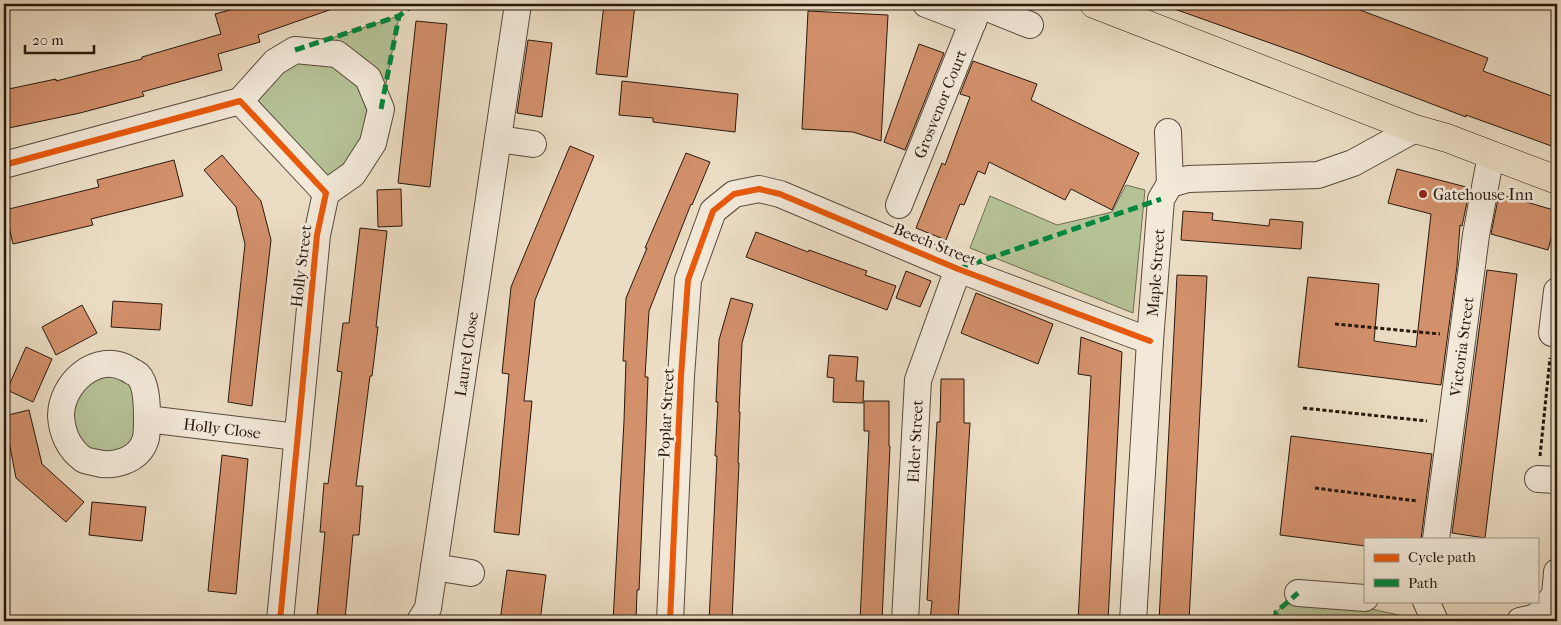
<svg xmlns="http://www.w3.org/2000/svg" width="1561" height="625" font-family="'IM FELL French Canon',serif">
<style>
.green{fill:#b5c296;stroke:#6e6d52}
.building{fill:#d2906b;stroke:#28180d}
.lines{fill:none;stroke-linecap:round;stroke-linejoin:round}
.minor-casing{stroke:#59493b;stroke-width:28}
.major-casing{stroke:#28180d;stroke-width:29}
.path{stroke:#28180d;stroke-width:3;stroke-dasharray:4 2.5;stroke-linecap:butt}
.minor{stroke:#f2e9d9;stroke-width:26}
.major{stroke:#ebddc4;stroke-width:28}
.quiet{stroke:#00873e;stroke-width:5;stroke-dasharray:10 5;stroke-linecap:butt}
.cycleway-casing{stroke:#f2e9d9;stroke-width:9}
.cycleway{stroke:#e8590c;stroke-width:6}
.poi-dot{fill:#8f2418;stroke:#f2e9d9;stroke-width:2}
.labels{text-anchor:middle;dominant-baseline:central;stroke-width:5;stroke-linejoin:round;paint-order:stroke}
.street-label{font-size:16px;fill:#28180d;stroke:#f2e9d9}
.poi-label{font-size:16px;fill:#28180d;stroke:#f2e9d9;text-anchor:start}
</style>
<rect width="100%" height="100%" fill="#ebddc4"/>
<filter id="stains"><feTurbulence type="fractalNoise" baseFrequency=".004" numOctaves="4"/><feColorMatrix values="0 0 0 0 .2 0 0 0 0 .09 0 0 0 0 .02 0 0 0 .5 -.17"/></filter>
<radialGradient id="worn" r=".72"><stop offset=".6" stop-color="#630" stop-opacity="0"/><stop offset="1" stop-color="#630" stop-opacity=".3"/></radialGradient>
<path class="green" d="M399,16L381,109L326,193L240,101L295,50Z
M1126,185L1145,190L1133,313L970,248L990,196L1057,225L1112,212Z
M139,375L136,454L83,460L66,394L76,379Z
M1298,593L1417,619L1420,621H1275L1276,612Z"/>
<path class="building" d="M252,4H334L335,8L258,35L260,42L218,54L222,70L142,92L144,96L80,113L4,129V90L56,79V81L142,59V57L221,34L215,14Z
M604,4H635L627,77L596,74Z
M1166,4H1344L1488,58L1483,71L1557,98V148L1466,115V117L1301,54L1166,6Z
M808,11L888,15L881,141L853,132L802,129Z
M416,21L447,24L430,187L398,183Z
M528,40L552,43L542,117L517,113Z
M919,44L944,53L905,150L884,142Z
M973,61L1037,84L1031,100L1139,153L1112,210L1071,189L1065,200L989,162L985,174L978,171L964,205L960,204L946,240L916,228L942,163L945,165L970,97L960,94Z
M622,81L738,94L735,132L653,122V118L619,115Z
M570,146L594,156L535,300L524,401H532L519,535L494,532L509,374L502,373L511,287Z
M686,153L710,162L692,205L691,204L649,311L645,377H648L646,433L639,590H637L636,621H613L624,421L626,361H623L626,298L647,248H645Z
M222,155L261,201L271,240L252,406L228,402L245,244L236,207L204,170Z
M174,160L183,196L91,219L93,225L13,244L5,210L99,187L97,180Z
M1397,169L1470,188L1462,226L1460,225L1457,266L1441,385L1298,367L1308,277L1379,284L1374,341L1416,347L1431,214L1388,203Z
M401,189L402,226L378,227L377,190Z
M1499,194L1557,211V216L1548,250L1491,234Z
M1183,211L1213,213L1212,220L1269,226L1270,219L1303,222L1301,249L1181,240Z
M360,228L387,231L376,327H378L372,376H370L356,486H363L359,535H353L345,619L317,616L325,532H320L324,483L328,484L342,372L337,371L343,323H349Z
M756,232L808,252L809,250L867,271L865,275L896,286L887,310L746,257Z
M1487,270L1517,274L1485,538L1452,533Z
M906,271L931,281L920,307L896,298Z
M1177,275L1207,276L1189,621H1159Z
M976,293L1053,324L1038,364L961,333Z
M731,298L753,304L742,343L739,412H740L738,463H739L732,621H709L717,456H715L718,402H716L719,340Z
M113,301L162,304L160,330L111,327Z
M82,305L97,333L56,355L42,327Z
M1081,337L1122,352L1108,621H1078L1091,376L1078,374Z
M26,347L52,359L33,402L7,390Z
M829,355L858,357L856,381H864L863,403L833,402L834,378L827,377Z
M941,379H964V423H970L958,621H930L932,601L927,600L937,422H940Z
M864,401H889V446H890L882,621H860L869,431H864Z
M29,410L42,464L84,502L66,522L16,478L4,416Z
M1291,436L1432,454L1421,539H1365V546L1280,535Z
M222,455L248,459L236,594L208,591Z
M92,502L146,507L142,541L89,535Z
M507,570L546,575L540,621H500Z"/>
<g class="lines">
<g class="minor-casing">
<g id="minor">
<path d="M926,4L973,22"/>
<path d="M980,5L1030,25"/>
<path d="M240,101L275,62L295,50L337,54L368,78L381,109L373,143L353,174L326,193"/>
<path d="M1168,132L1170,184"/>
<path d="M498,139L533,144"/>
<path d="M4,165L240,101L326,193L317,235L280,621"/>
<path id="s1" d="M899,205L980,4"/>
<path d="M1557,291L1552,333H1557"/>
<path id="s2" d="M147,419C147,407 147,384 138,375C136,373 131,371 128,369C97,351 61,383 61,416C62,433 69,449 83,459C85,461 90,461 93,462C113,468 140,461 146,438C147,432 147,425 147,419L297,437"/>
<path d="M1538,479L1557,480"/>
<path id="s3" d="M1436,539L1476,235L1491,155"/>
<path d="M434,567L471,573"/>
<path d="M1298,593L1365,598"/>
<path d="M1426,601L1435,621"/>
<path id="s4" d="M420,621L428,608L518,4"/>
<path d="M670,621L681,376L688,280L713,211L734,194L759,189L780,194L958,269L1150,341"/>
<path id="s5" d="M905,621L918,380L958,269"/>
<path id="s6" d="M1133,621L1150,341L1161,199L1170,184L1188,179L1318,175L1353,163L1415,129"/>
<path d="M1520,621L1537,617L1555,595L1557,572"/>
</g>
</g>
<g class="major-casing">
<path id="major" d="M1094,4L1415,129L1447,138L1557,180"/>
</g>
<path class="path" d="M1335,324L1440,334
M1303,408L1427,421
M1540,456L1550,358
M1315,488L1417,501"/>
<use href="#minor" class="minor"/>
<use href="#major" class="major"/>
<path class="quiet" d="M295,50L399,16
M381,109L399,16L414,4
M958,269L1161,199
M1275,621L1276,612L1298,593"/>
<g class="cycleway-casing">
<path id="cycleway" d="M4,165L240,101L326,193L317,235L280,621
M670,621L681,376L688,280L713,211L734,194L759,189L780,194L958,269L1150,341"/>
</g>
<use href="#cycleway" class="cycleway"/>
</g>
<circle class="poi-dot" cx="1423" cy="194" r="5"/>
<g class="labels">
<g class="street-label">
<text stroke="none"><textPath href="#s1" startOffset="109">Grosvenor Court</textPath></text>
<text transform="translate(935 244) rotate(22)">Beech Street</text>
<text transform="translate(301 266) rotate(-83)">Holly Street</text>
<text stroke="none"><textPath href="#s6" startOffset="349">Maple Street</textPath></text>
<text stroke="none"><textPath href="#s3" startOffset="194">Victoria Street</textPath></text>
<text stroke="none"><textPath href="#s4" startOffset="272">Laurel Close</textPath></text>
<text transform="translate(666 413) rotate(-87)">Poplar Street</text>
<text stroke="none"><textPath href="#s2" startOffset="375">Holly Close</textPath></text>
<text stroke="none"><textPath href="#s5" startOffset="180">Elder Street</textPath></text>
</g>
<g class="poi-label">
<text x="1433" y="194">Gatehouse Inn</text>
</g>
</g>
<rect width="1561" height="625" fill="none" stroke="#ebddc4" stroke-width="20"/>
<rect x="5" y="5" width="1551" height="615" fill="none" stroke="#28180d" stroke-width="2.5"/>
<rect x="10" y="10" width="1541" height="605" fill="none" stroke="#28180d"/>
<rect x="1364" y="538" width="175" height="65" fill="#f2e9d9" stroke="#a19587"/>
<rect x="1374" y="554" width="25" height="8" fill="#e8590c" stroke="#a19587"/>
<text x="1408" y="562" font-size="15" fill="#28180d">Cycle path</text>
<rect x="1374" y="579" width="25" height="8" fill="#00873e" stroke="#a19587"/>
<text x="1408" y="588" font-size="15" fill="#28180d">Path</text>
<path d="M25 45v8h69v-8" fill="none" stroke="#28180d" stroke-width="2.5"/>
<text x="32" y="45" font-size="15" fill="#28180d" stroke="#f2e9d9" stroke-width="4" paint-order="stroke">20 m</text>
<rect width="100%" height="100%" filter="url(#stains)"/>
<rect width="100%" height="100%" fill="url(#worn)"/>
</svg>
